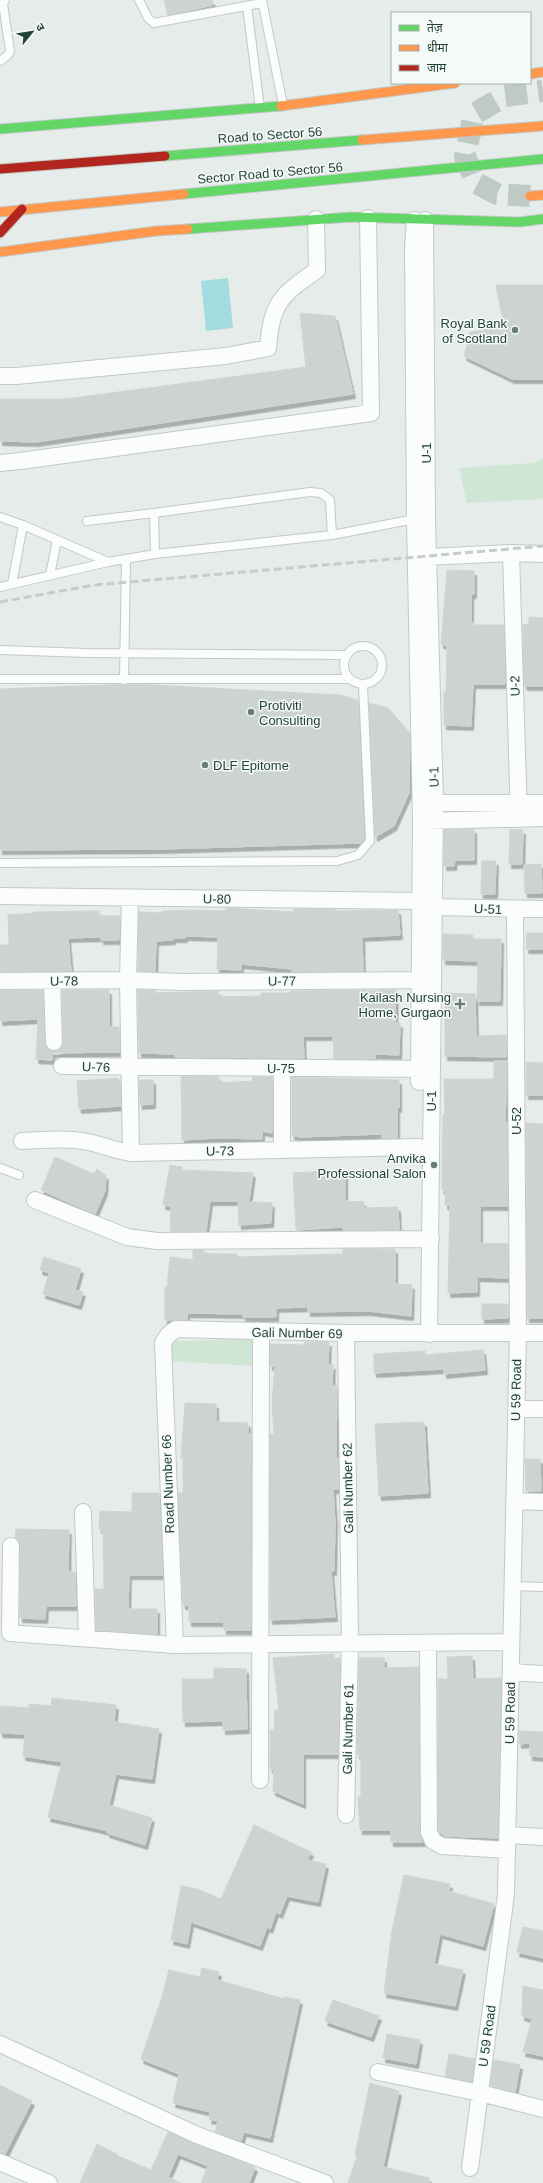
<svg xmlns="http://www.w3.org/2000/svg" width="543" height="2183" font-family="Arial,'Noto Sans Devanagari',sans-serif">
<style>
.green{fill:#cee6d3}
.water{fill:#a3dcde}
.building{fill:#ccd3d0;stroke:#ced5d2;filter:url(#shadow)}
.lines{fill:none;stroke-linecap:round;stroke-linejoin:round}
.secondary-tunnel{stroke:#bfcac5;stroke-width:22;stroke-dasharray:22 11;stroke-linecap:butt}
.lane-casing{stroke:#c3c9c6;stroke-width:10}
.street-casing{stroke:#c3c9c6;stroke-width:18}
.fast-casing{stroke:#c1c9c6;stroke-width:11}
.slow-casing{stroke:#c1c9c6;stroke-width:11}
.jam-casing{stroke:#c1c9c6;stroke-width:11}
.lane{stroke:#fbfcfc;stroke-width:8}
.street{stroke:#fbfcfc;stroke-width:16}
.fast{stroke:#63d668;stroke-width:9}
.slow{stroke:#ff974d;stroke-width:9}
.jam{stroke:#b3261e;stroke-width:9}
.rail{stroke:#c7ccca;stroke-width:3;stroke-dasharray:8 4;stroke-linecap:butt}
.poi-dot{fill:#667e75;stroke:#f5faf7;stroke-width:1.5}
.labels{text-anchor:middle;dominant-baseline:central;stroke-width:3;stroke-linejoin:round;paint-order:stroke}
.street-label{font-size:13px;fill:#214236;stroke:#f5faf7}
.poi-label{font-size:13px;fill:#214236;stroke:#f5faf7;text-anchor:end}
</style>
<defs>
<filter id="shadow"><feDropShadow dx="2.5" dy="4.5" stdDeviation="0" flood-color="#0004"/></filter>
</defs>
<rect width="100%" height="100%" fill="#e6ece9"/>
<path class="green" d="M543,458V499L467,503L459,468L534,463Z
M255,1338L257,1366L167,1361L164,1342Z"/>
<path class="water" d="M228,278L233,328L206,331L201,281Z"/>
<path class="building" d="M164,0H212L213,5L168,15Z
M496,285H543V379H512L464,356L470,332L504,327Z
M300,313L335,316L353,394L36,442L0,441V399H66L306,367Z
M447,570L474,571V594H471V623H474V625H504L505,684H473L471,726L444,725V692H446L447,645L441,644Z
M529,617L543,618V686H525L524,684L523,625L529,624Z
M134,684L341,695L358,700L364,839L361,843L163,849L0,850V689Z
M369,703L388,708L410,733L409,793L394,826L375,837Z
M474,829V860H455L454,866H444V830Z
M510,829L523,830L522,864H509Z
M482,861H496L495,894H481Z
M541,864L542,893H525L524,865Z
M226,908L294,912V909H336V911L398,910L400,935L362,937L363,971L292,972V969L241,964V970L217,969L218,937L185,936V938H173V940L156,941L155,972L138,971L139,912L163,913V911L193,910L225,911Z
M99,911V916H120L119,940H101V937L68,938L71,971L0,972V945H9L8,915L34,913V912Z
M527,933H543V949H526Z
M443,934L473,935L472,939H501L500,1001H477L478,961L443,960Z
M0,990H43L45,1043L49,1050L54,1051L59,1050L63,1042L62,990H109V1027H119L120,1052L52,1053V1060L36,1059L38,1019L0,1021Z
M138,990H155V993L218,991V997L261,996V993H291V991L396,990L395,1023H400L399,1055L375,1054V1059H334L333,1036H303L304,1058L181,1057H175V1054L139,1053Z
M445,993L475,994L476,1036L506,1035V1057L445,1056Z
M494,1061H507L505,1122H507L508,1206H480V1243L508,1244V1278L477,1277V1292L448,1293L450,1205H445L446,1190H442V1166L443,1115H445L444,1079H494Z
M526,1062L543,1063V1095H526Z
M181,1076L219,1077V1083L253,1081L252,1077H272V1133L262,1131V1139L218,1138L182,1140Z
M292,1077L399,1080V1108L397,1107V1138H382V1134L300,1137L292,1135Z
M118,1078L120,1081L121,1106L79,1109L77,1081Z
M139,1080H153V1104L140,1105Z
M526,1123L543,1124V1318H527Z
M55,1157L94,1174L97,1169L106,1176L105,1191L95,1214L41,1190Z
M170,1165L182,1167V1170L253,1173L249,1201H210L206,1231H170L171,1206L163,1205Z
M331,1171V1174H345V1201L364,1202L363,1208L398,1207L399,1230H343V1227L296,1230L293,1173Z
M258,1202L272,1203L271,1223L239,1225L238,1203Z
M343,1249H395V1284L412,1285L411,1316L368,1311L308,1312V1307L276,1308V1317H243V1314L187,1313V1320H165V1287H167L170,1257L193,1260V1250H204V1253L218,1254H237V1257L343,1254Z
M44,1257L81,1269L75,1290L83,1292L79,1305L43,1294L49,1273L40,1270Z
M482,1304H508V1318L482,1319Z
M305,1342H329L328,1365H333L332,1386L337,1385L336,1458H338L339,1489H333L335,1522L334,1571H331L335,1617L270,1620V1434H274L272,1402L275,1366H270V1344L304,1345Z
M483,1350L485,1370L444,1374V1369L374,1373V1354L425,1351V1355Z
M185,1403L216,1404V1422L248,1423V1434H251V1630H224V1622H189V1605H183L178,1493H183V1458H181Z
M424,1422L428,1493L379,1496L375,1424Z
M525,1459H540L541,1491H526Z
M132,1493H159L163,1575H129L128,1609H157V1634L96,1630L95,1589H104L103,1529H99L100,1511L132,1512Z
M16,1529L69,1530L68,1572H75L76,1606H46L45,1619L20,1618V1546L15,1538Z
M334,1654V1658H340L338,1754H303V1804L273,1791L274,1769H270V1730H274L275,1710H279L273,1658Z
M472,1656L473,1679L501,1678L498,1838L444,1836L438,1830V1679H448L447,1657Z
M359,1658H384V1668L419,1667L420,1832L423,1842H391V1830H360L358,1797H361V1758L357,1754Z
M214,1668L246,1669L247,1729L223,1730V1721L183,1722L182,1679H214Z
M52,1698L116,1705L114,1722L159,1729L152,1779L116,1774L109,1805L152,1818L145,1845L107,1833L108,1831L48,1817L62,1762L23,1756L25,1734L0,1733V1706L29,1708V1704L51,1706Z
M519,1731L543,1732V1757L530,1756V1743L519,1744Z
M254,1825L311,1852L307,1860L326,1864L318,1902L287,1896L280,1914L276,1912L270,1929L267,1927L260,1946L191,1922L187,1944L171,1940L181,1886L197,1889L221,1899Z
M404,1875L450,1884L449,1891L494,1904L483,1946L440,1934L434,1964L463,1970L455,2006L384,1993L392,1931Z
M523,1927L543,1931V1958L517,1952Z
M202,1968L219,1972L217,1980L284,1999L285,1997L300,2000L270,2138L244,2132L241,2141L215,2132L218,2121L209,2119L210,2112L173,2103L179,2074L141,2059L162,1997L169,1970L200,1977Z
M523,1986L543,1990V2056L523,2052L532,2019L522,2016Z
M333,2000L379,2016L371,2037L325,2021Z
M387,2034L420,2040L416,2064L383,2058Z
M449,2054L475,2059L472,2082L445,2076Z
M494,2060L520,2065L515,2092L490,2086Z
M370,2083L399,2091L383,2167L429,2178V2183H348L357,2156L355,2155Z
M0,2085L32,2101L5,2154L0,2153Z
M168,2132L255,2167L249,2183H201L208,2166L178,2154L168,2177L181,2183H80L97,2144L117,2154L116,2155L151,2170Z"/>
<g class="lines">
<path class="secondary-tunnel" d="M530,196L497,194L476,183L465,156L474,114L505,96L543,91"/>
<g class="lane-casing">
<path id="lane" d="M139,0L148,18L154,23L262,3
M262,0L283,105
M247,6L260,108
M0,61L8,55L10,51L3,4L5,0
M0,517L23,525
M87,521L154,513
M155,554L154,513L310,492L321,493L330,500L332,535
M50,575L57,540
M12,584L23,525L108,562
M0,587L108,562L155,554L332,535L415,519
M344 665a19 19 0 1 1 38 0a19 19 0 1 1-38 0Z
M0,650L86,653L347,655
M0,679H349
M124,680L126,560
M0,863L337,861L358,855L370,841L363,685
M0,1168L19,1175
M512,1586L543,1587"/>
</g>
<g class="street-casing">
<path id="street" d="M415,220L413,247L415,519L421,821L419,1082
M425,220L427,518L435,803L429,1334
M0,376H16L226,356L268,348C272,302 280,296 317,270L316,219
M0,463L20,461L371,413L368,218
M511,553L519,819
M428,557L511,553L543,554
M425,803H543
M425,821L543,818
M0,896L421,901L434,907L543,909
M130,898L128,980L131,1153
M0,981L128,980L182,982L421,980L428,986
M52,981L54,1042
M62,1066L431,1069
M282,1068V1150
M22,1141C44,1140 66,1138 88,1142C103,1145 116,1151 131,1153L419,1147
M35,1200L127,1237L157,1241L431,1239
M516,1409H543
M514,1501L543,1502
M83,1512L87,1638
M11,1546L10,1633L175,1645L511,1642
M428,1643L429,1832L433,1841L442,1846L507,1850
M175,1645L163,1343L168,1335L176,1329L346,1333H543
M511,1672L543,1674
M260,1780L261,1332
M346,1815L350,1643L346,1333
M507,1835L543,1837
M0,2044L197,2135L325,2183
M378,2072L480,2093L543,2109
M0,2162L49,2183
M470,2168L506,1894L518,1332L515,910"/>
</g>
<g class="fast-casing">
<path id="fast" d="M0,129L281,106
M165,156L362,140
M184,194L543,159
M188,229L351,217L520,222L543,219"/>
</g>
<g class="slow-casing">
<path id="slow" d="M530,74L543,72
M281,106L455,83
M362,140L543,126
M530,196L543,195
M0,212L184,194
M0,252L156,231L188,229"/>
</g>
<g class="jam-casing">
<path id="jam" d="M0,169L165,156
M0,233L22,209"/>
</g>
<use href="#lane" class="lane"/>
<use href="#street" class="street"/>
<use href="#fast" class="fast"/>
<use href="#slow" class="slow"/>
<use href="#jam" class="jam"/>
<path class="rail" d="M0,602L94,585L543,546"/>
</g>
<g class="poi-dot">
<circle cx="515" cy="330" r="4"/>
<circle cx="251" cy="712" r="4"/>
<circle cx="205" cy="765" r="4"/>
<path d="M458 998h4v4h4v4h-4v4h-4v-4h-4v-4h4z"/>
<circle cx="434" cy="1165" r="4"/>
</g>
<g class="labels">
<g class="street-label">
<text transform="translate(270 135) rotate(-4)">Road to Sector 56</text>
<text transform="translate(270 173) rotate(-5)">Sector Road to Sector 56</text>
<text transform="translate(426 453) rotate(-90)">U-1</text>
<text transform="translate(515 686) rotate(-92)">U-2</text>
<text transform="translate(434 777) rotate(-92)">U-1</text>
<text transform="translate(217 899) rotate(1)">U-80</text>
<text transform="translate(488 909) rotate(2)">U-51</text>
<text transform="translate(64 981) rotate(-1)">U-78</text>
<text transform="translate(282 981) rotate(-1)">U-77</text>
<text transform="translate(96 1067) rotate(2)">U-76</text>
<text x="281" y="1068">U-75</text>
<text transform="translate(431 1101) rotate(-90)">U-1</text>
<text transform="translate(516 1121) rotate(-90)">U-52</text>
<text transform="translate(220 1151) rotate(-1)">U-73</text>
<text transform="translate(297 1333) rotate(1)">Gali Number 69</text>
<text transform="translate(516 1390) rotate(-89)">U 59 Road</text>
<text transform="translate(168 1484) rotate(-92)">Road Number 66</text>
<text transform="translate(348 1488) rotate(-91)">Gali Number 62</text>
<text transform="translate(510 1713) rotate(-89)">U 59 Road</text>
<text transform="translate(348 1729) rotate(-89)">Gali Number 61</text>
<text transform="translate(487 2036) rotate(-82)">U 59 Road</text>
</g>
<g class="poi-label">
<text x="507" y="323">Royal Bank<tspan x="507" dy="15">of Scotland</tspan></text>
<text x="259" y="705" text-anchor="start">Protiviti<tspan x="259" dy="15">Consulting</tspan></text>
<text x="213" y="765" text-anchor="start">DLF Epitome</text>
<text x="451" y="997">Kailash Nursing<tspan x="451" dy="15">Home, Gurgaon</tspan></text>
<text x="426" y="1158">Anvika<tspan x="426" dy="15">Professional Salon</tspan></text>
</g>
</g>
<rect x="391" y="12" width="140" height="72" fill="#f5faf7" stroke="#a0b0aa"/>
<rect x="399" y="25" width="20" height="6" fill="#63d668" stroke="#a0b0aa"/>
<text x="427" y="32" font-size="12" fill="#214236">तेज़</text>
<rect x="399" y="45" width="20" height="6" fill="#ff974d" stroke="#a0b0aa"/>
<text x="427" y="52" font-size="12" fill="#214236">धीमा</text>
<rect x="399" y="65" width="20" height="6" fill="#b3261e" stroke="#a0b0aa"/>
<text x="427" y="72" font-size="12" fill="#214236">जाम</text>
<g transform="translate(32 32) rotate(60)" stroke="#f5faf7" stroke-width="3" paint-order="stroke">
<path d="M0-3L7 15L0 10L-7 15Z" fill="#214236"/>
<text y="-6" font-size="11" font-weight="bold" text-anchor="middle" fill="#214236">उ</text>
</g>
</svg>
